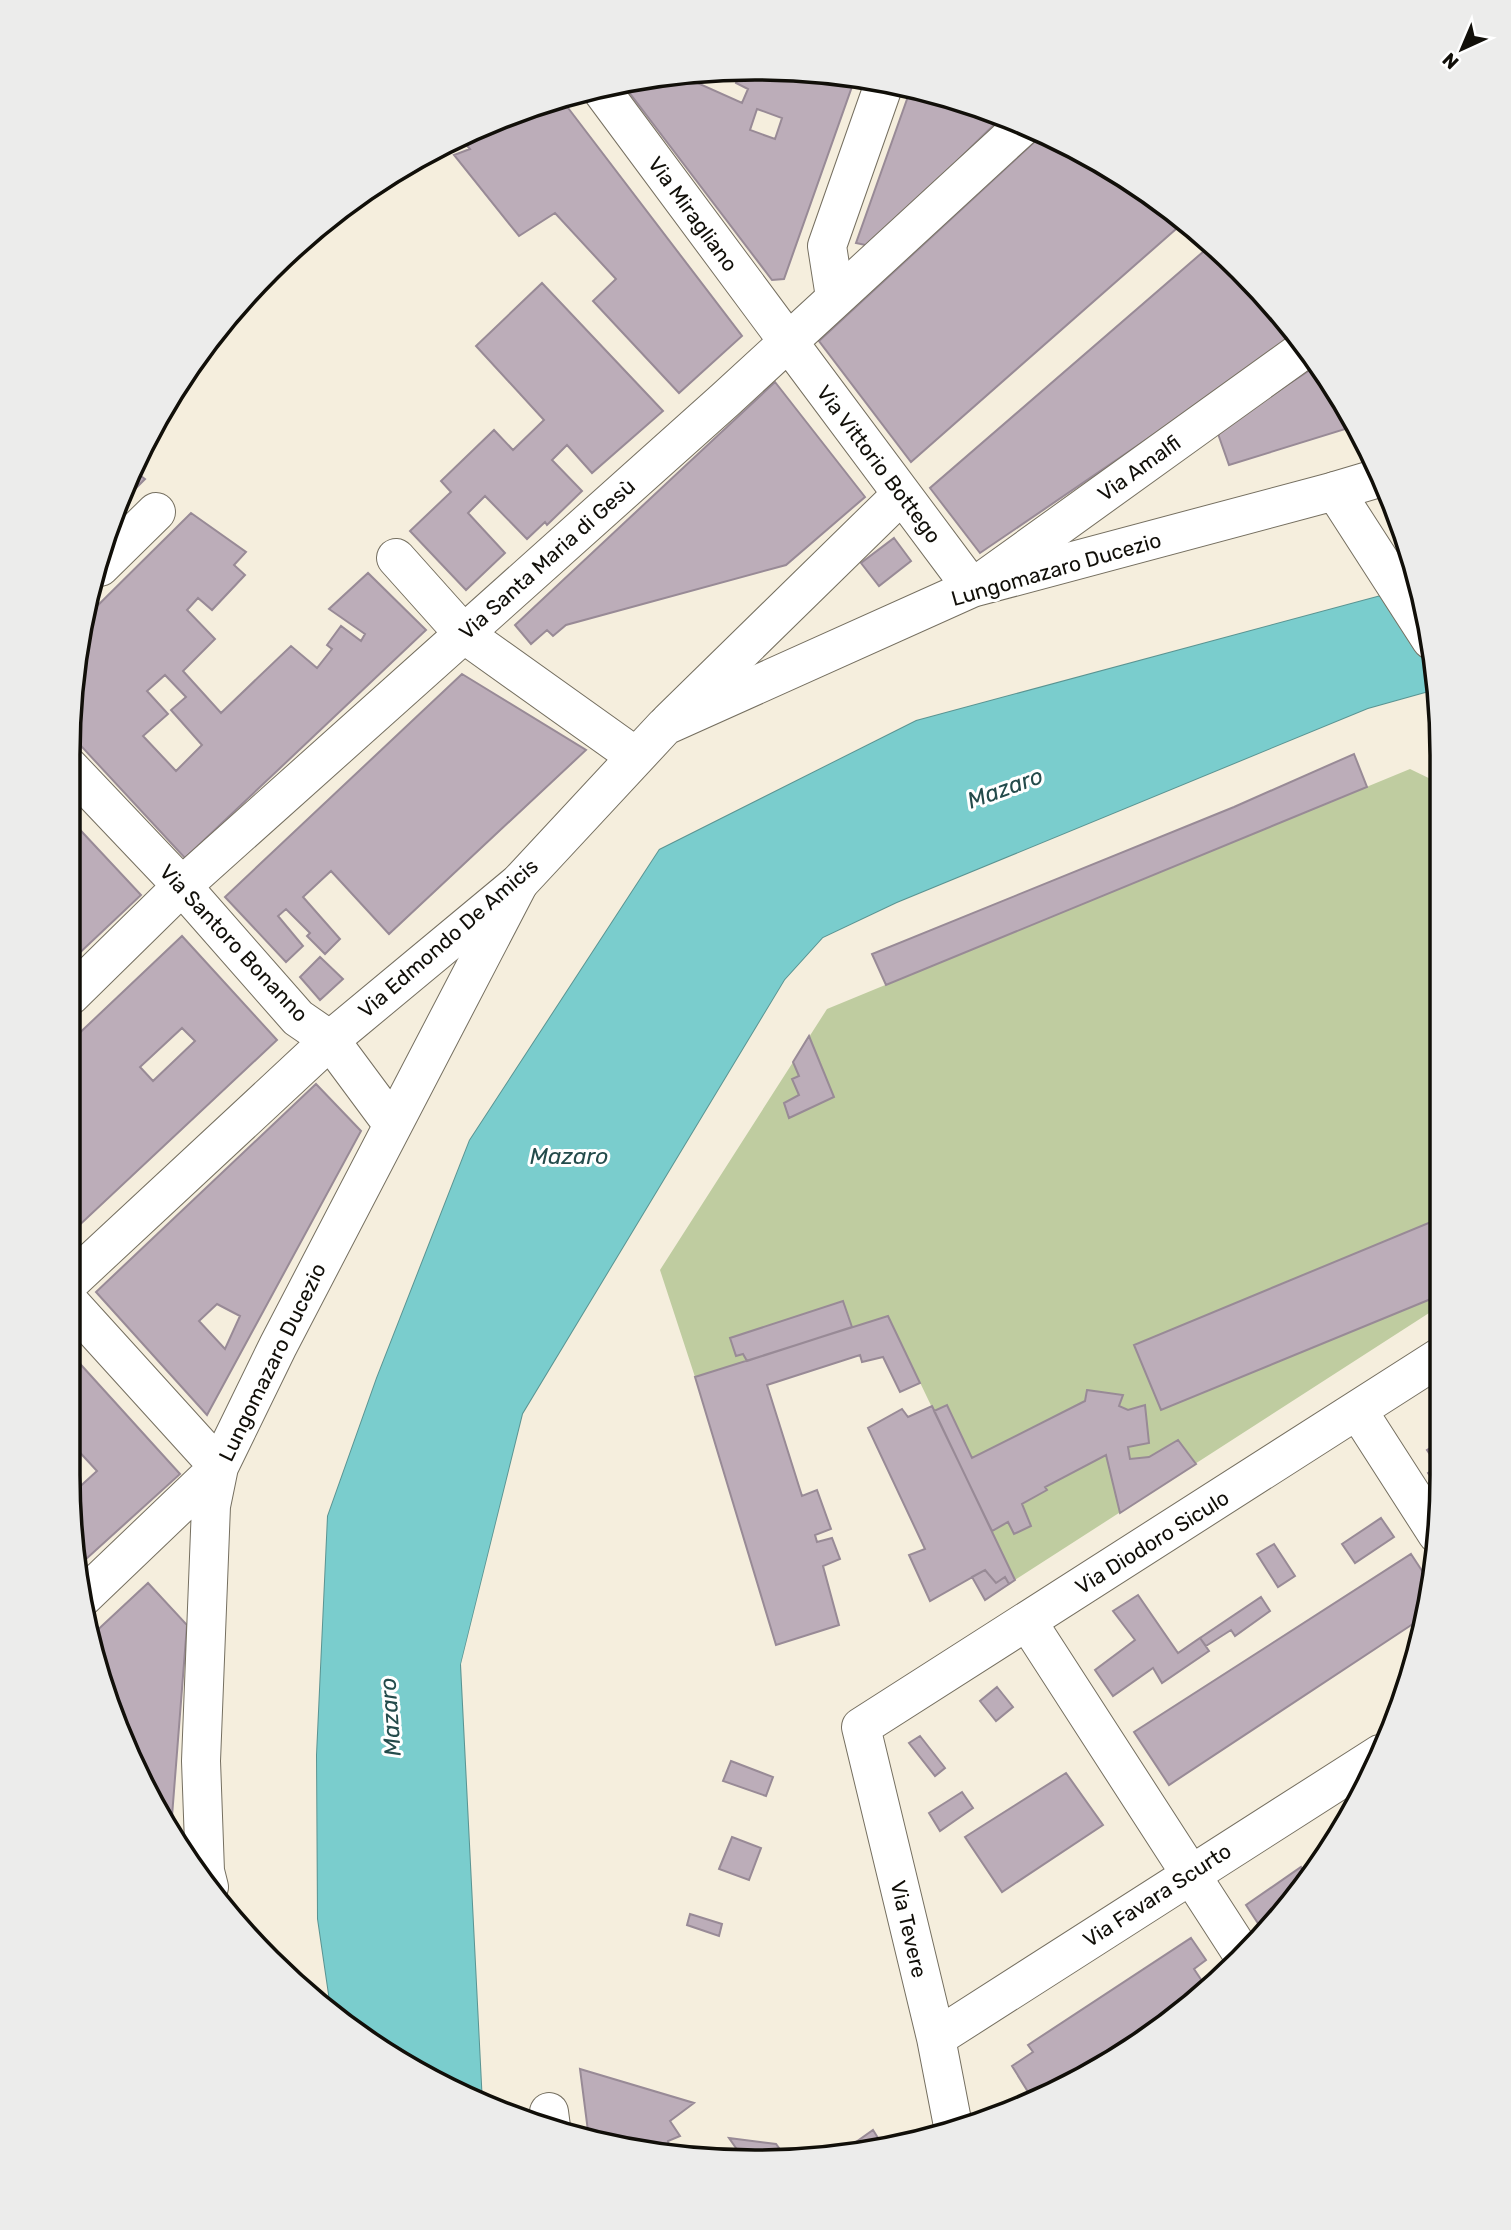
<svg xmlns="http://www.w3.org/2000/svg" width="1511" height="2230" font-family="Rubik,sans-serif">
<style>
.green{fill:#bfcca0}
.water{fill:#7acdcd;stroke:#5a9492;stroke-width:2}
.pier{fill:#f5eedd}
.building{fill:#bcadb9;stroke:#988a96;stroke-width:2;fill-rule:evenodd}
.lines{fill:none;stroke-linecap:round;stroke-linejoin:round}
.street-casing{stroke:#756f60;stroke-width:40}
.secondary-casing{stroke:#756f60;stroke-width:40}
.street{stroke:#fff;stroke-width:38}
.secondary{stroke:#fff;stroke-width:38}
.labels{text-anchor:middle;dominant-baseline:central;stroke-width:6;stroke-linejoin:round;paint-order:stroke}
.street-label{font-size:21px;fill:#110f09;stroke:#fff}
.water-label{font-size:23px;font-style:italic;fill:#234b4b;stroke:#fff}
.rim{fill:none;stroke:#110f09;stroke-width:3.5}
</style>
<rect width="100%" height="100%" fill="#f5eedd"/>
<path class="green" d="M1410,769L1443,785V1304L1015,1580L888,1316L695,1377L660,1270L827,1009Z"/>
<path class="water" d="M1418,585L1429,621L1436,690L1368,709L897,903L823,938L785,980L523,1414L461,1665L483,2104L337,2019L331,2015L317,1919L316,1755L327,1516L376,1378L469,1140L659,849L916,720Z"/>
<path class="pier" d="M1417,581L1418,585L916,720L659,849L469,1140L376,1378L327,1516L316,1755L317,1919L331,2015L327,2011L314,1919L312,1755L324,1515L372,1377L466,1139L657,846L915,717Z
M1436,690L1437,694L1369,713L898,906L825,941L788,982L526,1415L464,1665L486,2105L483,2104L461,1664L523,1414L785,980L823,938L897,903L1368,709Z"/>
<path class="building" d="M755,68L855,78L784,279L772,280L622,83L682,76L742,103L748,89L736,83L741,70ZM757,109L782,118L775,139L750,130Z
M911,88L1003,116L870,246L856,243Z
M562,100L742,336L679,393L593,301L616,279L555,213L519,236L454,155L470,149L460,138L492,121Z
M1043,134L1085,156L1084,162L1091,169L1096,162L1137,184L1184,222L911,462L819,341Z
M1211,245L1241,269L1297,337L980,553L930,488Z
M542,283L663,411L592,473L567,445L552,460L582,491L547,525L545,522L527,539L485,496L468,513L505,553L466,590L410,531L451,492L441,481L494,430L513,450L544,420L476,346Z
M1319,364L1355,426L1229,465L1217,431Z
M775,382L865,497L786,565L566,625L553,636L547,630L531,644L515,625Z
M133,470L145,479L122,502Z
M191,513L246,552L234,565L245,575L212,610L198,598L187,610L215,639L183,671L221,713L291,646L317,668L332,649L327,645L341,626L361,641L365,634L329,609L368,573L426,630L185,858L70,734L82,621ZM165,675L186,697L171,710L202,745L176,771L143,736L168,714L147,691Z
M894,538L911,561L879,586L861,563Z
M462,674L586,750L389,934L331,871L303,897L340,939L325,954L307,936L310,933L286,909L278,916L303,946L286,962L225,897Z
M1354,754L1367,787L886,985L872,954L1234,807Z
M1443,800V826L1435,804Z
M69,818L141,895L70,962Z
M182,936L277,1040L72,1232L70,1042ZM182,1028L195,1041L153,1081L140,1067Z
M320,957L343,979L320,1000L300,977Z
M809,1036L834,1097L789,1118L784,1103L799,1095L792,1079L799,1076L793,1062Z
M316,1084L361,1131L207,1415L96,1292ZM217,1304L240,1316L225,1349L199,1321Z
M1443,1217V1294L1161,1410L1134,1345Z
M843,1301L852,1327L747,1361L743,1354L736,1356L730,1338Z
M888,1316L920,1383L900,1392L883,1357L862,1362L860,1355L767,1385L802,1496L817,1490L831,1529L815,1535L817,1542L832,1538L840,1559L823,1566L839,1625L776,1645L695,1377Z
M73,1356L180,1474L75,1569L74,1492L97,1471L73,1445Z
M1087,1390L1123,1395L1119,1406L1128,1410L1145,1405L1149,1443L1128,1447L1130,1459L1149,1457L1178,1440L1196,1464L1120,1513L1106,1455L1045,1487L1047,1490L1022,1504L1031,1526L1014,1534L1008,1522L992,1531L934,1411L947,1405L972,1458L1085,1401Z
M932,1406L1015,1580L1009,1584L1005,1577L996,1583L985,1570L930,1601L909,1555L925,1549L868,1428L902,1409L908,1417Z
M1443,1440V1474L1441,1493L1428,1473L1438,1466L1427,1450Z
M1381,1518L1394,1537L1355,1563L1342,1544Z
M1274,1544L1295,1576L1278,1587L1257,1554Z
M1411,1554L1432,1586L1428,1614L1169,1785L1134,1732Z
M985,1570L996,1583L1005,1577L1009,1584L985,1600L972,1577Z
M148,1583L187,1625L171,1829L105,1695L91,1636Z
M1138,1595L1178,1653L1200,1638L1209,1651L1162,1683L1153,1668L1113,1696L1095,1670L1135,1640L1113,1611Z
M1261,1597L1270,1611L1235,1636L1231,1630L1206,1646L1200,1638Z
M997,1687L1013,1707L996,1721L980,1701Z
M920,1736L945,1768L935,1776L909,1743Z
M731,1761L773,1777L766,1796L723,1781Z
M1066,1773L1103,1825L1002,1892L965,1837Z
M962,1792L973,1808L940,1831L929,1813Z
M732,1837L761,1848L749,1880L719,1869Z
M1301,1867L1309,1879L1265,1934L1246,1905Z
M690,1914L722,1924L719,1936L687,1925Z
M1191,1938L1206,1960L1194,1969L1206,1987L1134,2043L1081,2078L1033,2100L1012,2066L1033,2052L1028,2045Z
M580,2069L694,2103L670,2121L680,2136L668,2141L671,2155L621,2148L589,2139Z
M873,2130L885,2149L842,2152Z
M729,2138L776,2144L784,2155L743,2158Z"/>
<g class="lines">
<g class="street-casing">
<path id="street" d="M600,88L787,340
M835,297L827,246L885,81
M1335,491L1382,477
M396,558L464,634L635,756
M100,567L156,512
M974,587L1306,348
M669,722L901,495
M68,766L182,886L298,1018L330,1040L393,1125
M72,1305L219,1467L82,1598
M1358,1411L1437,1534
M1027,1621L1244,1957
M209,1887L205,1871L201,1761L211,1506L219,1467L278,1346L519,883
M936,2038L1380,1754
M549,2112L551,2127
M954,2131L936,2038L861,1727L1443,1355"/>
</g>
<g class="secondary-casing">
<path id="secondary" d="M787,340L972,588
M70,996L182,886L725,400L1025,124
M72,1280L330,1040L519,883L665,726L972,588L1335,491L1431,640"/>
</g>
<use href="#street" class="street"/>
<use href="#secondary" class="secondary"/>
</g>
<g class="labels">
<g class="street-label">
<text transform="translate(693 214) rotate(54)">Via Miragliano</text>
<text transform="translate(879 464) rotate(53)">Via Vittorio Bottego</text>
<text transform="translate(1139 468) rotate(-36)">Via Amalfi</text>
<text transform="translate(547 559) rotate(-42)">Via Santa Maria di Gesù</text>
<text transform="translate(1056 569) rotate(-16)">Lungomazaro Ducezio</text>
<text transform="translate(448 938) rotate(-41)">Via Edmondo De Amicis</text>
<text transform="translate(234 943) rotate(47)">Via Santoro Bonanno</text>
<text transform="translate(272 1362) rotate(-64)">Lungomazaro Ducezio</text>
<text transform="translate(1152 1542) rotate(-32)">Via Diodoro Siculo</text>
<text transform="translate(1157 1895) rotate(-33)">Via Favara Scurto</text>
<text transform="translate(909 1929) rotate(77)">Via Tevere</text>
</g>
<g class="water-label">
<text transform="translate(1005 788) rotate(-20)">Mazaro</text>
<text x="569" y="1156">Mazaro</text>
<text transform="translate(390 1717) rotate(-94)">Mazaro</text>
</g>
</g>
<path d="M0 0H1511V2230H0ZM755 80H755A675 675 0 0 1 1430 755V1475A675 675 0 0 1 755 2150H755A675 675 0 0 1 80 1475V755A675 675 0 0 1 755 80Z" fill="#ececeb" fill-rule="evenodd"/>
<path class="rim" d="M755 80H755A675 675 0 0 1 1430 755V1475A675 675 0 0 1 755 2150H755A675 675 0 0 1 80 1475V755A675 675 0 0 1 755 80Z"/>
<g transform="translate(1462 49) rotate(224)" stroke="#ffffff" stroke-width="5" paint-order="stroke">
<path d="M0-5L12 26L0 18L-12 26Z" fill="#110f09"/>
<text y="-10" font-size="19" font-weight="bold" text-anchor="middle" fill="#110f09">N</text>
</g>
</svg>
